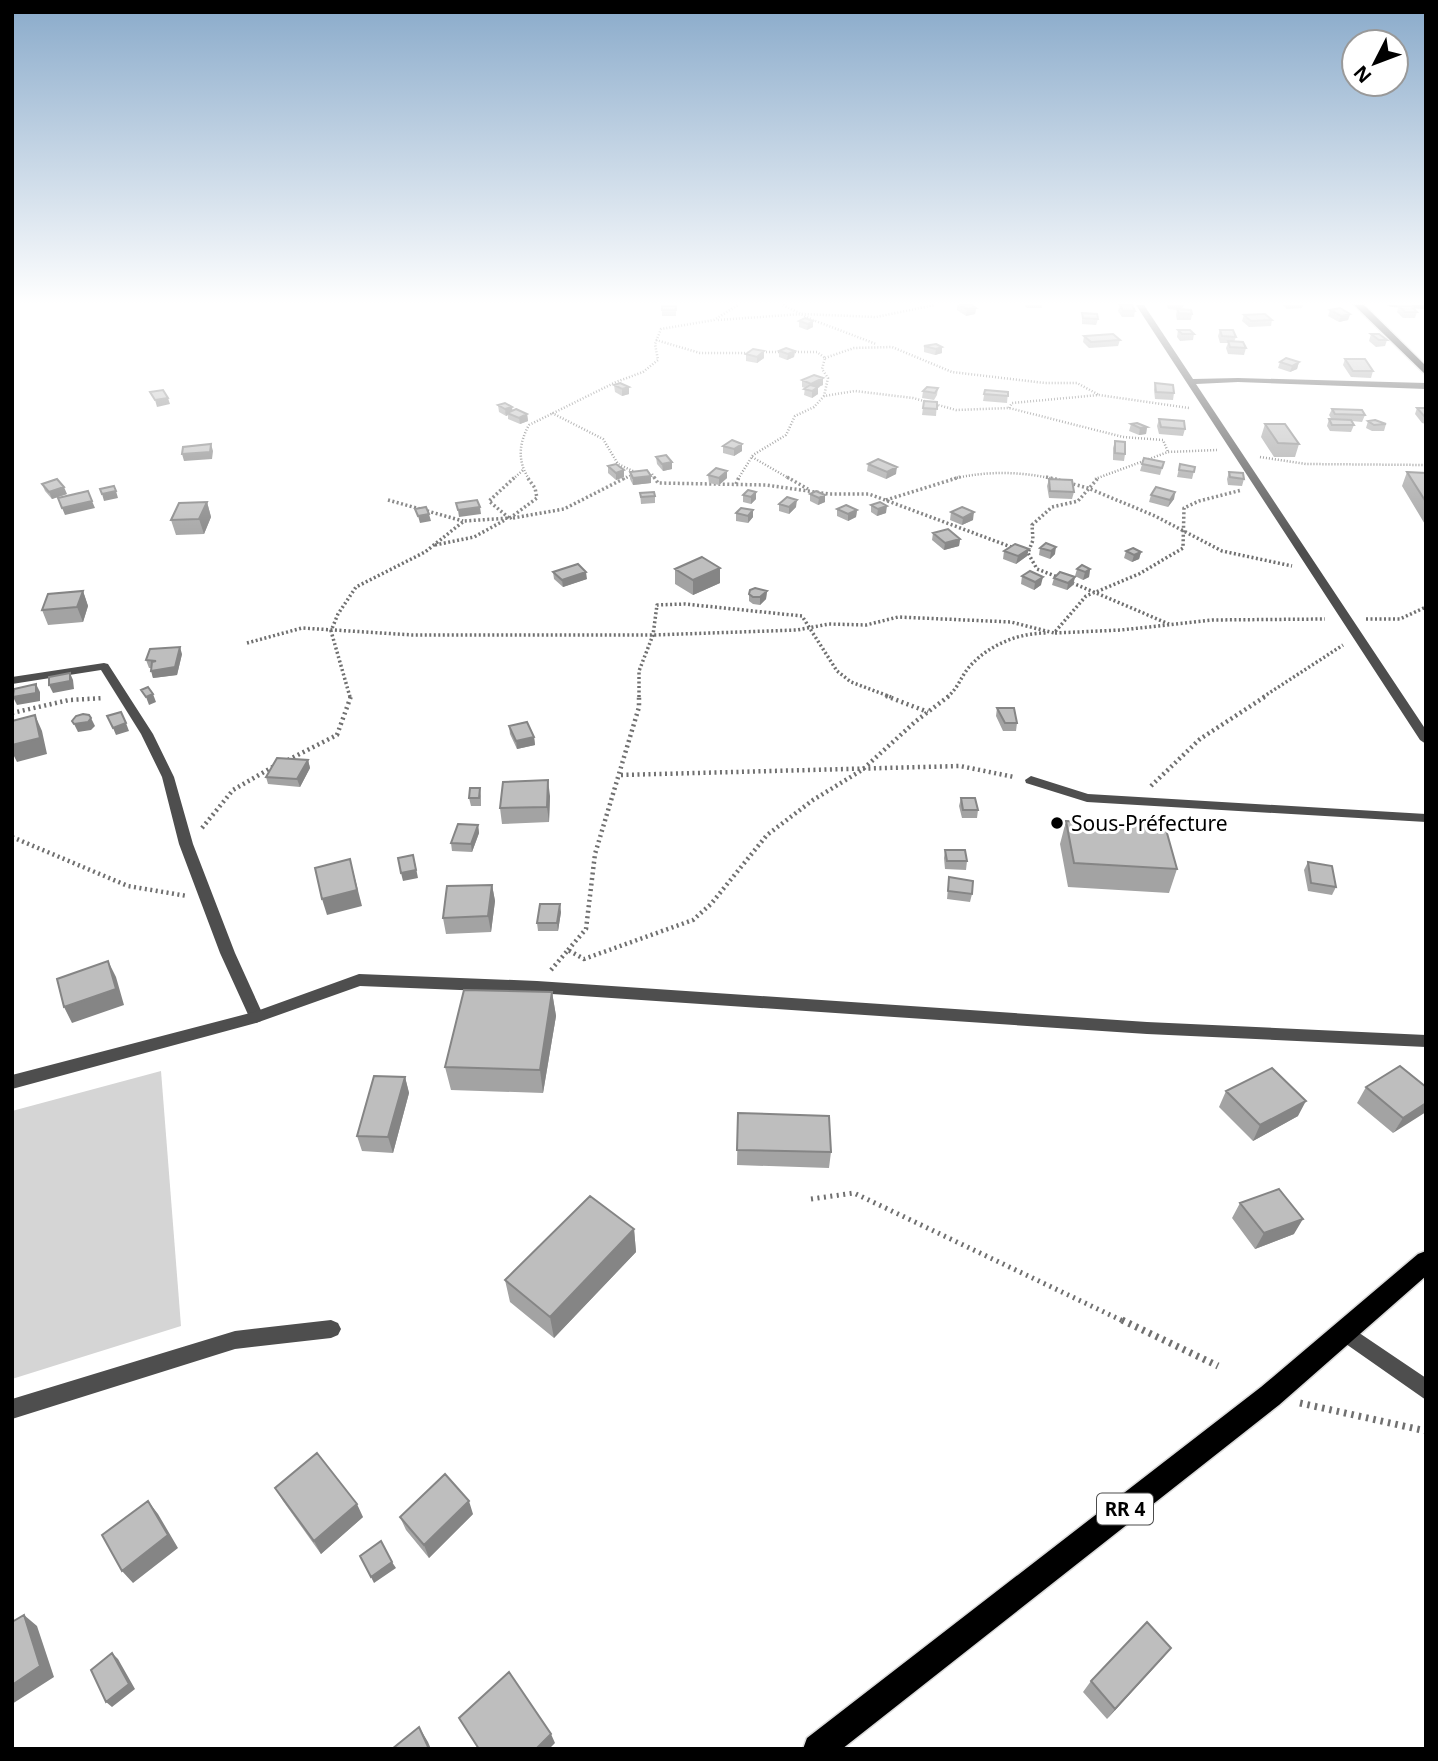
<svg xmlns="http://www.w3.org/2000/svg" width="1438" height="1761" font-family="'Noto Sans',sans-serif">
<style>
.green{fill:#d5d5d5}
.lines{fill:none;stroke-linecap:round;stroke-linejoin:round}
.primary-casing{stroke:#dbdbdb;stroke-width:3}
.path-far4{stroke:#707070;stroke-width:2.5;stroke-dasharray:1 2;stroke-linecap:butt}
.path-far3{stroke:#707070;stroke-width:3.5;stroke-dasharray:2 2.5;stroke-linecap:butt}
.path-far2{stroke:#707070;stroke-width:4.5;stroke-dasharray:2 3.5;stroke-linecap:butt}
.path-far1{stroke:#707070;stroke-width:5;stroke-dasharray:2 4.5;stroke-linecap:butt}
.path{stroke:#707070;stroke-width:7;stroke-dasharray:2.5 5;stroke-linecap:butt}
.minor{fill:#4e4e4e;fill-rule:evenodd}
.tertiary{fill:#4e4e4e;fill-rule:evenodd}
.primary{fill:#000;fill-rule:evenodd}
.wall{fill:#a3a3a3}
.shaded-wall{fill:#858585}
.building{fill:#bebebe;stroke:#858585;stroke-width:2}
.poi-dot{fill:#000;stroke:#fff;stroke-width:2.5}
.labels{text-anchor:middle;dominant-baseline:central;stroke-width:6;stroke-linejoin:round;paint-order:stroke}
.shield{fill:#fff;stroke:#4c4c4c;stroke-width:2}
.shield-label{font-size:19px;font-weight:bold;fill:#000}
.poi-label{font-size:21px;fill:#000;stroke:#fff;text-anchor:start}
</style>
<rect width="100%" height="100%" fill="#fff"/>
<path class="green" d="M161,1071L181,1326L12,1379V1111Z"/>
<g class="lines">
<g class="primary-casing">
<path id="primary" d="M1354,305H1364L1426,366V375Z
M1426,1251V1276L1279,1405L842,1749H803L807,1738L1261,1387L1418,1254Z"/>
</g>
<path class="path-far4" d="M783,305L813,320L876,344
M718,320L802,314L876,317L935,305
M656,340L700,353H751
M760,352H783
M792,352H817L825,358L822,369L828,378L824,396
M825,358L854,348L892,347L952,372L1045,383H1077L1099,395
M1009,408L1012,403L1099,395L1189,408
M552,413L603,439L618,464L637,473
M752,457L790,479
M1260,457L1306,464L1426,465
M646,474H652L655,479
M513,479L523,470
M529,479C517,461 519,443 529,425L616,382L643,372L658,360L655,344L661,329L714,320L738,305
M624,479L635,473
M738,479L753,455L786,435L795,416L814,407L824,396L855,391L913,398L956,410L1009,408L1123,437L1163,440L1168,452
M951,479C987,471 1019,471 1054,479
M1095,479L1168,452L1217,450"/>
<path class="path-far3" d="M654,477L658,483L766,485L829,494H869L1014,548
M787,477L808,489
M1046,477L1060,480
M1069,483L1088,488L1155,516L1222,551L1292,566
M736,484L739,477
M388,500L463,521
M886,500L960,477
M509,518L489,501L515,477
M513,518L564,509L627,477
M435,545L474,537L505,520
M1060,578L1037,569L1028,553L1033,540L1032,525L1052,507L1078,501L1099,477
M1068,581L1169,624
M1366,619H1400L1426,607
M1055,633L1121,630L1212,620L1325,619
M247,643L302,628L413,635H653L797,630L829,624L866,625L898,617L1011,622L1054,633L1086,596L1139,574L1183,548L1184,508L1199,501L1242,490
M350,697L331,631L338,614L356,587L425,552L464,521L510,518L537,498L535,488L527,477
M639,697V671L653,635L657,605L685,604L802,616L837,671L851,682L891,697
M947,697C958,689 961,676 970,666C989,645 1018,633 1046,633
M1263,697L1343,645"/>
<path class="path-far2" d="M886,696L928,712
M12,713L69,700L104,698
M288,760L337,735L351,696
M621,775L960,766L1014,777
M1151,786L1200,739L1266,696
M202,828L233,790L276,765
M12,837L128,886L187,896
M568,950L586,929L595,854L639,707V696
M551,970L568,950L584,959L693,920L711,904L767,835L813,800L862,770L916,721L949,696"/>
<path class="path-far1" d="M811,1199L854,1193L1125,1322"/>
<path class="path" d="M1122,1320L1218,1366
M1300,1403L1426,1431"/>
<path class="minor" d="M1136,305H1144L1193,379L1238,378L1426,383V389L1238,382L1196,384L1426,730V744L1420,740Z
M1387,305H1426V309L1391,307Z
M104,663L108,664L153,734L174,777L193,844L235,953L264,1017L261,1021L256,1023L251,1021L220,953L179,844L162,777L141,734L101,670L12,684V677Z
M1031,776L1088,794L1426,814V822L1087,802L1026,783L1025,780Z
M331,1320L338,1323L341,1329L338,1335L331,1338L235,1349L12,1419V1399L235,1331Z
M1343,1322L1426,1378V1400L1336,1337L1333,1331L1336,1325Z"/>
<path class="tertiary" d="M359,974L537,981L1147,1022L1426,1035V1047L1147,1034L537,993L360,986L256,1023L12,1089V1075L254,1012Z"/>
<use href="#primary" class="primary"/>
</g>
<path class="wall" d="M957,305H971L976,308L975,314L966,316L957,310Z
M1024,305H1042V308H1027Z
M1120,305L1135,311L1134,317H1122L1118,311Z
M1167,305H1184L1182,309L1192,314L1191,320H1177L1176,315L1177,310L1168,309Z
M1282,305H1303L1302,308L1287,309Z
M676,306V316H662V310Z
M1399,306L1417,312L1415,318H1403L1397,312Z
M1330,310L1350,314L1348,320L1339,322L1328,316Z
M1082,313L1098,319L1096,325L1082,324Z
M1244,315L1272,320L1271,326L1249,327L1242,321Z
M799,321H813V327L807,330L799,327Z
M1178,330L1194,334L1193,340L1180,341L1177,337Z
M1220,330L1236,337L1234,342L1246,348L1244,355L1228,354L1226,348L1228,343H1220L1218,336Z
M1371,334L1387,340L1385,346L1376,347L1369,341Z
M1084,336L1120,340L1118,346L1089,348L1083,342Z
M936,344L942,353L935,355L924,352V346Z
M764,351V358L757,363L746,361V354Z
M779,351H795L794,357L787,360L779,357Z
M1345,359L1373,371L1371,378L1351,377L1343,365Z
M1280,362H1299L1297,369L1290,372L1278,368Z
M802,380L823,385L817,387L818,394L812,398L804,395L805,388L802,387Z
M1155,383L1174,393L1173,400L1155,399L1154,390Z
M614,385L629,394L622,396L615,392Z
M938,388L937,395L934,400L922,398L923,391Z
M985,390L1008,392L1007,403L983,401Z
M924,401L937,402L936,416L922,415Z
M498,405L513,410L527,414L528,421L520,424L508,419V415L506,416L499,412Z
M1417,408H1426V424L1422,423L1415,414Z
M1332,409L1365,415L1362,422L1351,421L1354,425L1351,432L1330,431L1327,426L1329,419L1332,420L1329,415Z
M1159,419L1185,429L1183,436L1159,434L1157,426Z
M1368,421L1386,424L1384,431H1372L1366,428Z
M1131,424L1147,427L1146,434L1139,435L1129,431Z
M1265,424L1299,444L1295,457H1274L1261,437Z
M1115,441L1125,454L1124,461L1113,460V448Z
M723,446L742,451L734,456L723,453Z
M656,457L672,469L663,471L657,464Z
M1144,458L1164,462L1160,475L1140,471Z
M868,464L896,474L886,479L867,471Z
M1180,464L1195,467L1192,479L1177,477Z
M608,466L624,470V477L616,480L608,473Z
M630,472L651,476V483L633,485L630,479Z
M1229,472L1244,479L1242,486L1228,485L1227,479Z
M1407,472L1426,473V526L1402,486Z
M708,475L727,478L719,485L709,483Z
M1049,479L1074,492L1072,499L1049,498L1047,486Z
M42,484L67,494L52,499L45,491Z
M816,491L825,502L818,505L810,501V494Z
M756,492V499L751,504L743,502V495Z
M1175,492L1174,499L1168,507L1149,502L1151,495Z
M640,493L655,496V503L641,504Z
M207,502L211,517L204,534L176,535L171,520Z
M779,504L796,507L789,514L779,511Z
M871,505L886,513L877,516L871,512Z
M837,509L857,510L856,517L848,521L837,516Z
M753,510V517L748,523L736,521V513Z
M951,512L973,520L962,525L950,520Z
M933,533L960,539L959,546L944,550L932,540Z
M1046,543L1055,554L1050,559L1039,555L1040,548Z
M1004,551L1027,556L1016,564L1003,559Z
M1126,551L1141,552L1139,559L1132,562L1124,558Z
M675,569L720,583L693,595L675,584Z
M1077,569H1090L1089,577L1083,580L1075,576Z
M553,572L587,579L563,587L554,579Z
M1022,576L1041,585L1034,590L1021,584Z
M1075,577L1073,585L1067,590L1052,585L1054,578Z
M83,591L88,606L83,622L48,625L42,610Z
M767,591L766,599L760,605L753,604L749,601V594Z
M182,654L177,675L153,678L151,668H149L146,660Z
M997,708L1017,723L1016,731H1003L996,716Z
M509,726L534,737L535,745L517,749L510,734Z
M308,760L310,768L300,787L268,784L266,777Z
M480,788L481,796V806H471L469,798Z
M550,796L549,822L502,824L500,808Z
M961,798L978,810L977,818H962L959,806Z
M1066,821L1177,869L1169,893L1068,887L1060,844Z
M478,825L479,833L472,852L452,851L451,843Z
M945,850L967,861L966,870L945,869L944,858Z
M1308,862L1336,887L1332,895L1308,891L1304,870Z
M949,877L972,894L970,902L947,899Z
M492,885L495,901L491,932L446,934L443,918Z
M561,912L558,931H538L537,923Z
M552,992L556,1016L543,1093L451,1090L445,1067Z
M405,1077L409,1093L393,1153L362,1151L357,1136Z
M1366,1087H1426L1393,1133L1357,1103Z
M1226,1091L1298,1116L1253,1141L1219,1107Z
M738,1113L831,1152L829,1168L737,1165Z
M1240,1203L1294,1234L1255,1249L1232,1218Z
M634,1229L636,1252L554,1338L510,1302L505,1280Z
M275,1488L363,1517L321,1554L283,1501Z
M473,1514L429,1558L406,1530L400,1517Z
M1171,1648L1107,1719L1083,1692L1091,1681Z"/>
<path class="shaded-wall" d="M976,308L975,314L966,316L967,309Z
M1350,314L1348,320L1339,322L1341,316Z
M813,321V327L807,330L808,324Z
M942,347V353L935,355L936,349Z
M764,351V358L757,363V357Z
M795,351L794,357L787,360L788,354Z
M1299,362L1297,369L1290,372L1292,366Z
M823,378V385L811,390V384Z
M629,387V394L622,396V389Z
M818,387V394L812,398V391Z
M168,398L170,404L157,407L155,400Z
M512,407L513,413H507L508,415L506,416L505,409Z
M527,414L528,421L520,424L519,418Z
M1147,427L1146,434L1139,435L1140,428Z
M211,444L213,451L212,459L184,461L182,454Z
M742,444V451L734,456V449Z
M672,462V469L663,471L662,464Z
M897,467L896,474L886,479L887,472Z
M624,470V477L616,480V473Z
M727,471V478L719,485V478Z
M651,476V483L633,485V478Z
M64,487L67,494L52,499L49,492Z
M116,491L118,498L104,501L102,494Z
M756,492V499L751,504V497Z
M1175,492L1174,499L1168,507L1170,500Z
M825,495V502L818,505L819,498Z
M797,500L796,507L789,514V507Z
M92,501L95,508L65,515L62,508Z
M207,502L211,517L204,534L199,519Z
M887,506L886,513L877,516L878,509Z
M480,507L481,514L459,517L458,510Z
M753,510V517L748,523V516Z
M857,510L856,517L848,521V514Z
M974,512L973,520L962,525L963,518Z
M429,514L431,521L420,523L418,516Z
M960,539L959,546L944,550L945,543Z
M1056,547L1055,554L1050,559L1051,551Z
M1029,549L1027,556L1016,564L1018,556Z
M1141,552L1139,559L1132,562L1134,555Z
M720,568V583L693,595V580Z
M1090,569L1089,577L1083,580L1085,572Z
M586,572L587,579L563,587L562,580Z
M1043,577L1041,585L1034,590L1035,582Z
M1075,577L1073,585L1067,590L1068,583Z
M83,591L88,606L83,622L77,607Z
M767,591L766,599L760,605V597Z
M180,647L182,654L177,675L153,678L151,671Z
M70,673L73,680L74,689L53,693L49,685Z
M36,684L40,692V701L17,705L13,697Z
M153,694L156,702L149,705L146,697Z
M35,715L42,731L47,754L17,762L12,752V745Z
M91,718L95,726L91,730L78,732L74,724Z
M126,723L129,731L116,735L113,728Z
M534,737L535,745L517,749L516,741Z
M308,760L310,768L300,787L297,779Z
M548,780L550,796L549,822L547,807Z
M478,825L479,833L472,852L471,844Z
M350,859L362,906L327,915L322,899Z
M415,863L418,878L403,881L401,873Z
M492,885L495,901L491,932L488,916Z
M560,904L561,912L558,931L557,923Z
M108,961L116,977L124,1005L72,1023L64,1007Z
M552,992L556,1016L543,1093L540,1070Z
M405,1077L409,1093L393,1153L388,1137Z
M1306,1101L1298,1116L1253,1141L1260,1125Z
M1426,1103V1112L1393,1133L1403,1118Z
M1303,1219L1294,1234L1255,1249L1264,1233Z
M634,1229L636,1252L554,1338L550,1317Z
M148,1501L158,1514L178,1548L133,1583L122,1571Z
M469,1501L473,1514L429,1558L424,1545Z
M357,1504L363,1517L321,1554L314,1541Z
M392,1562L396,1568L374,1583L371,1577Z
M24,1615L37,1626L54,1677L12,1704V1685Z
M1171,1648L1162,1659L1107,1719L1115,1709Z
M112,1653L118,1659L135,1689L112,1707L106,1702Z
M419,1727L428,1742L431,1749H429Z
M551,1734L555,1743L549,1749H536Z"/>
<path class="building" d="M959,305H971L976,308L967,309Z
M1120,305H1132L1135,311H1123Z
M662,306H676V310H662Z
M1399,306H1411L1417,312H1405Z
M1340,308L1350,314L1341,316L1330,310Z
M1177,309L1191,310L1192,314L1179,313Z
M1082,313L1097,314L1098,319L1083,318Z
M1265,314L1272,320L1251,321L1244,315Z
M805,318L813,321L808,324L799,321Z
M1178,330H1190L1194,334H1182Z
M1220,330H1233L1236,337L1222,336Z
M1113,334L1120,340L1091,342L1084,336Z
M1371,334H1379L1387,340H1379Z
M1228,341L1243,342L1246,348L1230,347Z
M936,344L942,347L936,349L924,346Z
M786,348L795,351L788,354L779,351Z
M753,349L764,351L757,357L746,354Z
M1286,358L1299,362L1292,366L1280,362Z
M1345,359H1365L1373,371H1353Z
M814,375L823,378L811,384L802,380Z
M620,383L629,387L622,389L614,385Z
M1155,383L1173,385L1174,393L1156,392Z
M810,385L818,387L812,391L804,389Z
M927,387L938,388L935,393L923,391Z
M163,390L168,398L155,400L150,392Z
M985,390L1008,392V396L984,394Z
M924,401L937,402V409L923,408Z
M505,403L512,407L505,409L498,405Z
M1417,408H1426V417H1425Z
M516,409L527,414L519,418L507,413Z
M1332,409L1362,410L1365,415L1335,414Z
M1159,419L1184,421L1185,429L1161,427Z
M1329,419L1351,420L1354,425H1332Z
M1375,420L1386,424L1374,425L1368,421Z
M1137,423L1147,427L1140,428L1131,424Z
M1265,424H1285L1299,444L1278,443Z
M732,440L742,444L734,449L723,446Z
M1115,441L1125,442V454L1115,453Z
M211,444L210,452L182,454L183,447Z
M666,455L672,462L662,464L656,457Z
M1144,458L1164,462L1162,468L1142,464Z
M878,459L897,467L887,472L868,464Z
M616,464L624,470L616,473L608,466Z
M1180,464L1195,467L1194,472L1179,470Z
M716,468L727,471L719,478L708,475Z
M647,470L651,476L633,478L630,472Z
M1229,472L1243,473L1244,479L1230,477Z
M1407,472L1426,473V502Z
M57,479L64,487L49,492L42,484Z
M1049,479L1072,480L1074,492L1050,491Z
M114,486L116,491L102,494L100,489Z
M1156,487L1175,492L1170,500L1151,495Z
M748,490L756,492L751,497L743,495Z
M88,491L92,501L62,508L58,498Z
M816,491L825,495L819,498L810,494Z
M654,492L655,496L641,497L640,493Z
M787,497L797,500L789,507L779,504Z
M477,500L480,507L458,510L456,503Z
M207,502L199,519L171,520L179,503Z
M880,502L887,506L878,509L871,505Z
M846,505L857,510L848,514L837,509Z
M426,507L429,514L418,516L415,509Z
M962,507L974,512L963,518L951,512Z
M741,508L753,510L748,516L736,513Z
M948,529L960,539L945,543L933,533Z
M1046,543L1056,547L1051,551L1040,548Z
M1015,544L1029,549L1018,556L1004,551Z
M1133,548L1141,552L1134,555L1126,551Z
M702,557L720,568L693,580L675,569Z
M578,564L586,572L562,580L553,572Z
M1082,565L1090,569L1085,572L1077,569Z
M1030,571L1043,577L1035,582L1022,576Z
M1060,572L1075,577L1068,583L1054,578Z
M755,588L767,591L760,597H753L749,594L750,590Z
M83,591L77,607L42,610L48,594Z
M180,647L175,667L151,671L152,662L156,661L146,660L150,649Z
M70,673V681L49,685V677Z
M36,684V693L13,697L14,689Z
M148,687L153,694L146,697L141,690Z
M997,708H1014L1017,723H1005Z
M121,712L126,723L113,728L107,716Z
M83,714L89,715L91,718L88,722L74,724L72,721L76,716Z
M35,715L40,738L12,745V721Z
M527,722L534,737L516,741L509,726Z
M277,758L308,760L297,779L266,777Z
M548,780L547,807L500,808L503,782Z
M470,788H480L479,798H469Z
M961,798H975L978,810H963Z
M1066,821L1165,826L1177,869L1074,863Z
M458,824L478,825L471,844L451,843Z
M945,850H965L967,861H947Z
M413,855L416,870L401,873L398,858Z
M350,859L357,890L322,899L315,868Z
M1308,862L1332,866L1336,887L1311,883Z
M949,877L973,881L972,894L948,891Z
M492,885L488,916L443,918L447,886Z
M540,904H560L557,923H537Z
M108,961L116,989L64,1007L57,979Z
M464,990L552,992L540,1070L445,1067Z
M1400,1066L1426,1087V1103L1403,1118L1366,1087Z
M1272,1068L1306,1101L1260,1125L1226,1091Z
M374,1076L405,1077L388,1137L357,1136Z
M738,1113L829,1116L831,1152L737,1150Z
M1279,1189L1303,1219L1264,1233L1240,1203Z
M590,1196L634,1229L550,1317L505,1280Z
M317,1453L357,1504L314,1541L275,1488Z
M445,1474L469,1501L424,1545L400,1517Z
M148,1501L168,1535L122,1571L102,1535Z
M381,1541L392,1562L371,1577L360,1556Z
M24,1615L40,1666L12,1685V1622Z
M1147,1622L1171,1648L1115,1709L1091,1681Z
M112,1653L129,1684L106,1702L91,1670Z
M509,1672L551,1734L536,1749H479L459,1718Z
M419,1727L429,1749H392Z"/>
<linearGradient id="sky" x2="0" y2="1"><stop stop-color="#89aaca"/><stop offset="0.55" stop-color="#fff"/><stop offset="1" stop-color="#fff" stop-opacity="0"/></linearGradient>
<rect width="1438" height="551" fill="url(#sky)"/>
<circle class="poi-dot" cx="1057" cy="823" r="7"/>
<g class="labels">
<rect class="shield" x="1097" y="1493.5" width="56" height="31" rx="5"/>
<g class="shield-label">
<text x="1125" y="1509">RR 4</text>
</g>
<g class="poi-label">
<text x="1071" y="823">Sous-Préfecture</text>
</g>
</g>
<rect width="1438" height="1761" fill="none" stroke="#000000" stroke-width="28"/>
<g transform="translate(1375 63) rotate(228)"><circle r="33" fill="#ffffff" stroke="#999999" stroke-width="2"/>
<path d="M0-5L12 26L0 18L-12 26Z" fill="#000000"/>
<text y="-10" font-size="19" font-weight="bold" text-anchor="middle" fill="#000000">N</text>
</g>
</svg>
